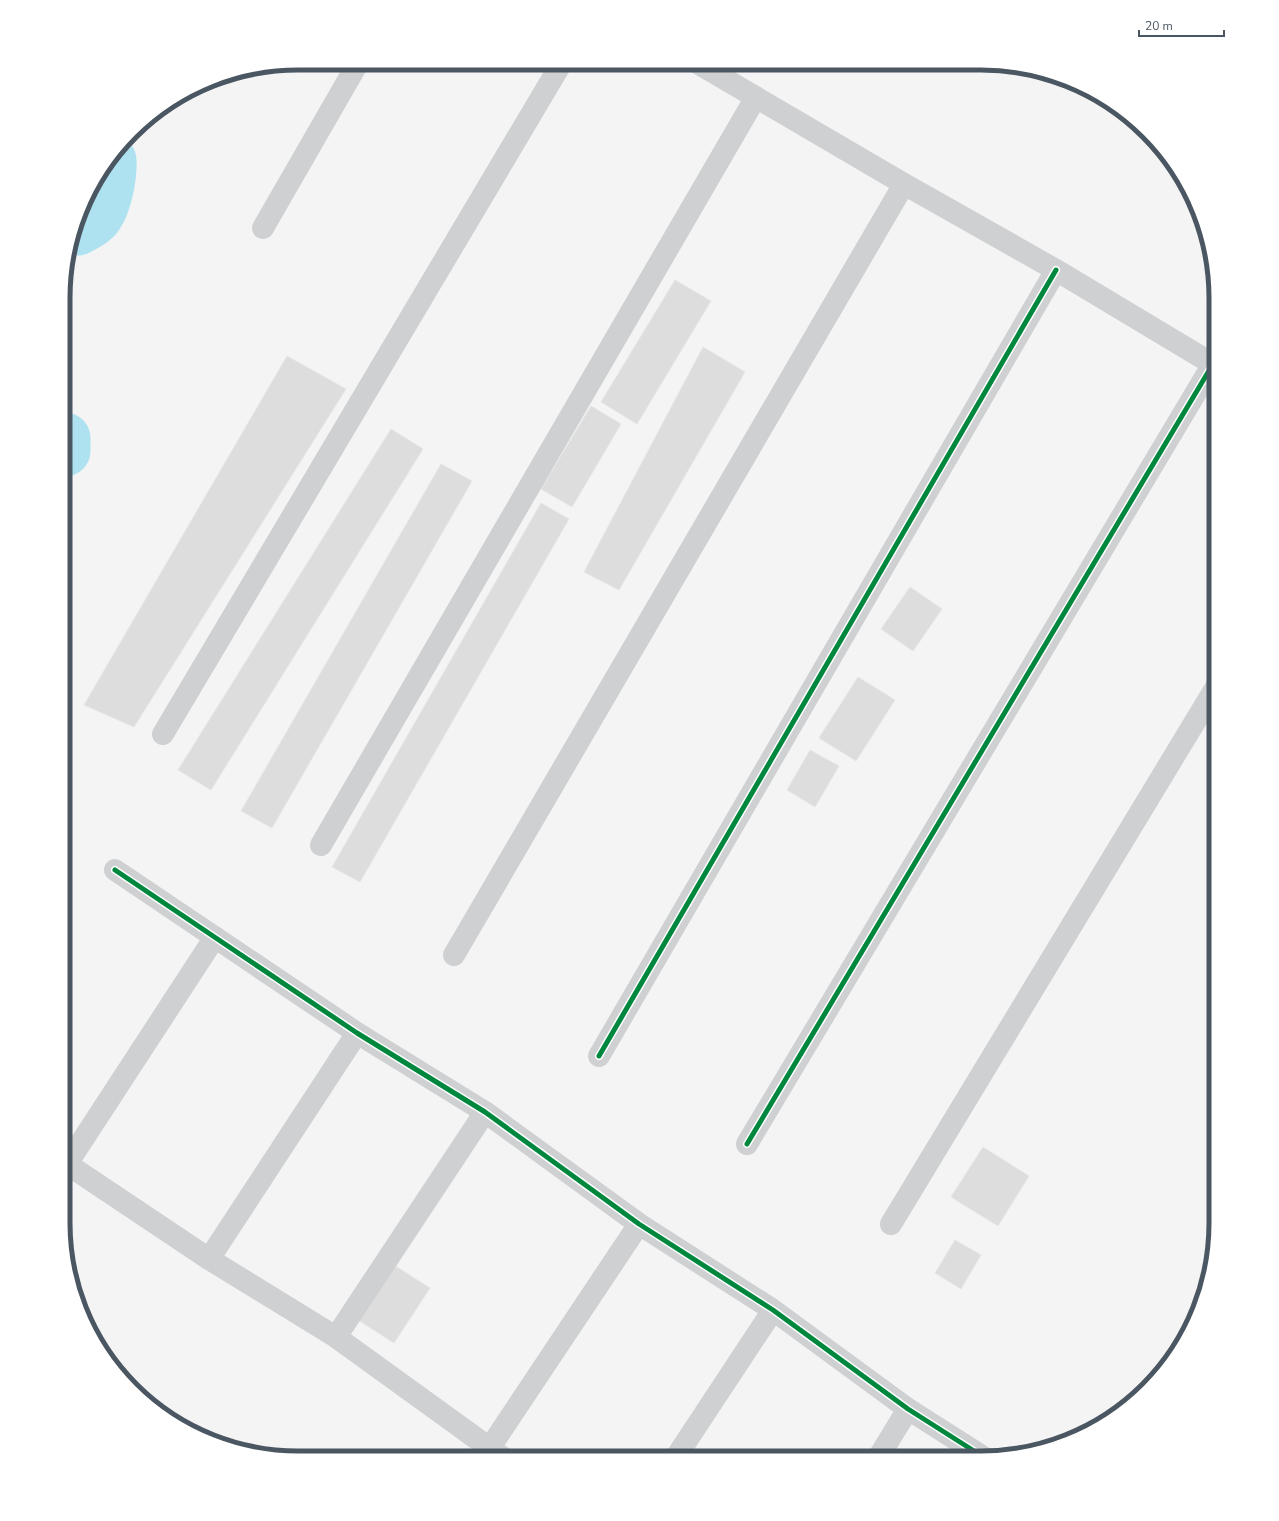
<svg xmlns="http://www.w3.org/2000/svg" width="1279" height="1521" font-family="'Nunito Sans',sans-serif">
<style>
.lines{fill:none;stroke-linecap:round;stroke-linejoin:round}
.river{stroke:#aee2f0;stroke-width:51}
.building{fill:#ddddde;stroke:#e5e6e7}
.minor{stroke:#ced0d2;stroke-width:22}
.cycleway-casing{stroke:#fff;stroke-width:8}
.cycleway{stroke:#00873e;stroke-width:5}
.rim{fill:none;stroke:#4a5661;stroke-width:5}
</style>
<rect width="100%" height="100%" fill="#f4f4f4"/>
<g class="lines">
<path class="river" d="M78,230C83,227 90,224 94,220C106,210 112,175 111,160
M65,451V438"/>
</g>
<path class="building" d="M675,280L711,301L637,424L601,402Z
M703,347L745,372L619,590L584,572Z
M287,356L346,389L134,727L84,705Z
M591,406L621,424L572,507L541,489Z
M391,429L423,449L211,790L178,770Z
M441,464L472,481L272,828L241,811Z
M541,503L569,519L360,882L332,867Z
M910,587L942,609L913,651L881,629Z
M858,677L895,700L856,761L819,738Z
M810,750L839,766L815,807L787,790Z
M983,1147L1029,1176L998,1226L951,1197Z
M955,1240L981,1255L961,1289L935,1273Z
M394,1265L430,1288L394,1343L358,1320Z"/>
<g class="lines">
<path class="minor" d="M699,64L904,184L1056,270L1216,366
M263,228L358,63
M163,734L561,64
M321,845L756,97
M115,870L357,1033L485,1112L639,1224L773,1310L908,1409L985,1458
M215,937L67,1164L209,1259L336,1337L502,1457
M454,955L904,184
M599,1056L1056,270
M747,1144L1213,364
M891,1224L1216,687
M209,1259L357,1033
M336,1337L485,1112
M489,1449L639,1224
M676,1457L773,1310
M878,1458L908,1409"/>
<g class="cycleway-casing">
<path id="cycleway" d="M115,870L357,1033L485,1112L639,1224L773,1310L908,1409L985,1458
M599,1056L1056,270
M747,1144L1213,364"/>
</g>
<use href="#cycleway" class="cycleway"/>
</g>
<path d="M0 0H1279V1521H0ZM298 70H981A228 228 0 0 1 1209 298V1223A228 228 0 0 1 981 1451H298A228 228 0 0 1 70 1223V298A228 228 0 0 1 298 70Z" fill="#fff" fill-rule="evenodd"/>
<path class="rim" d="M298 70H981A228 228 0 0 1 1209 298V1223A228 228 0 0 1 981 1451H298A228 228 0 0 1 70 1223V298A228 228 0 0 1 298 70Z"/>
<path d="M1139 30v6h85v-6" fill="none" stroke="#4a5661" stroke-width="2"/>
<text x="1145" y="30" font-size="12" fill="#4a5661" stroke="#ffffff" stroke-width="3" paint-order="stroke">20 m</text>
</svg>
